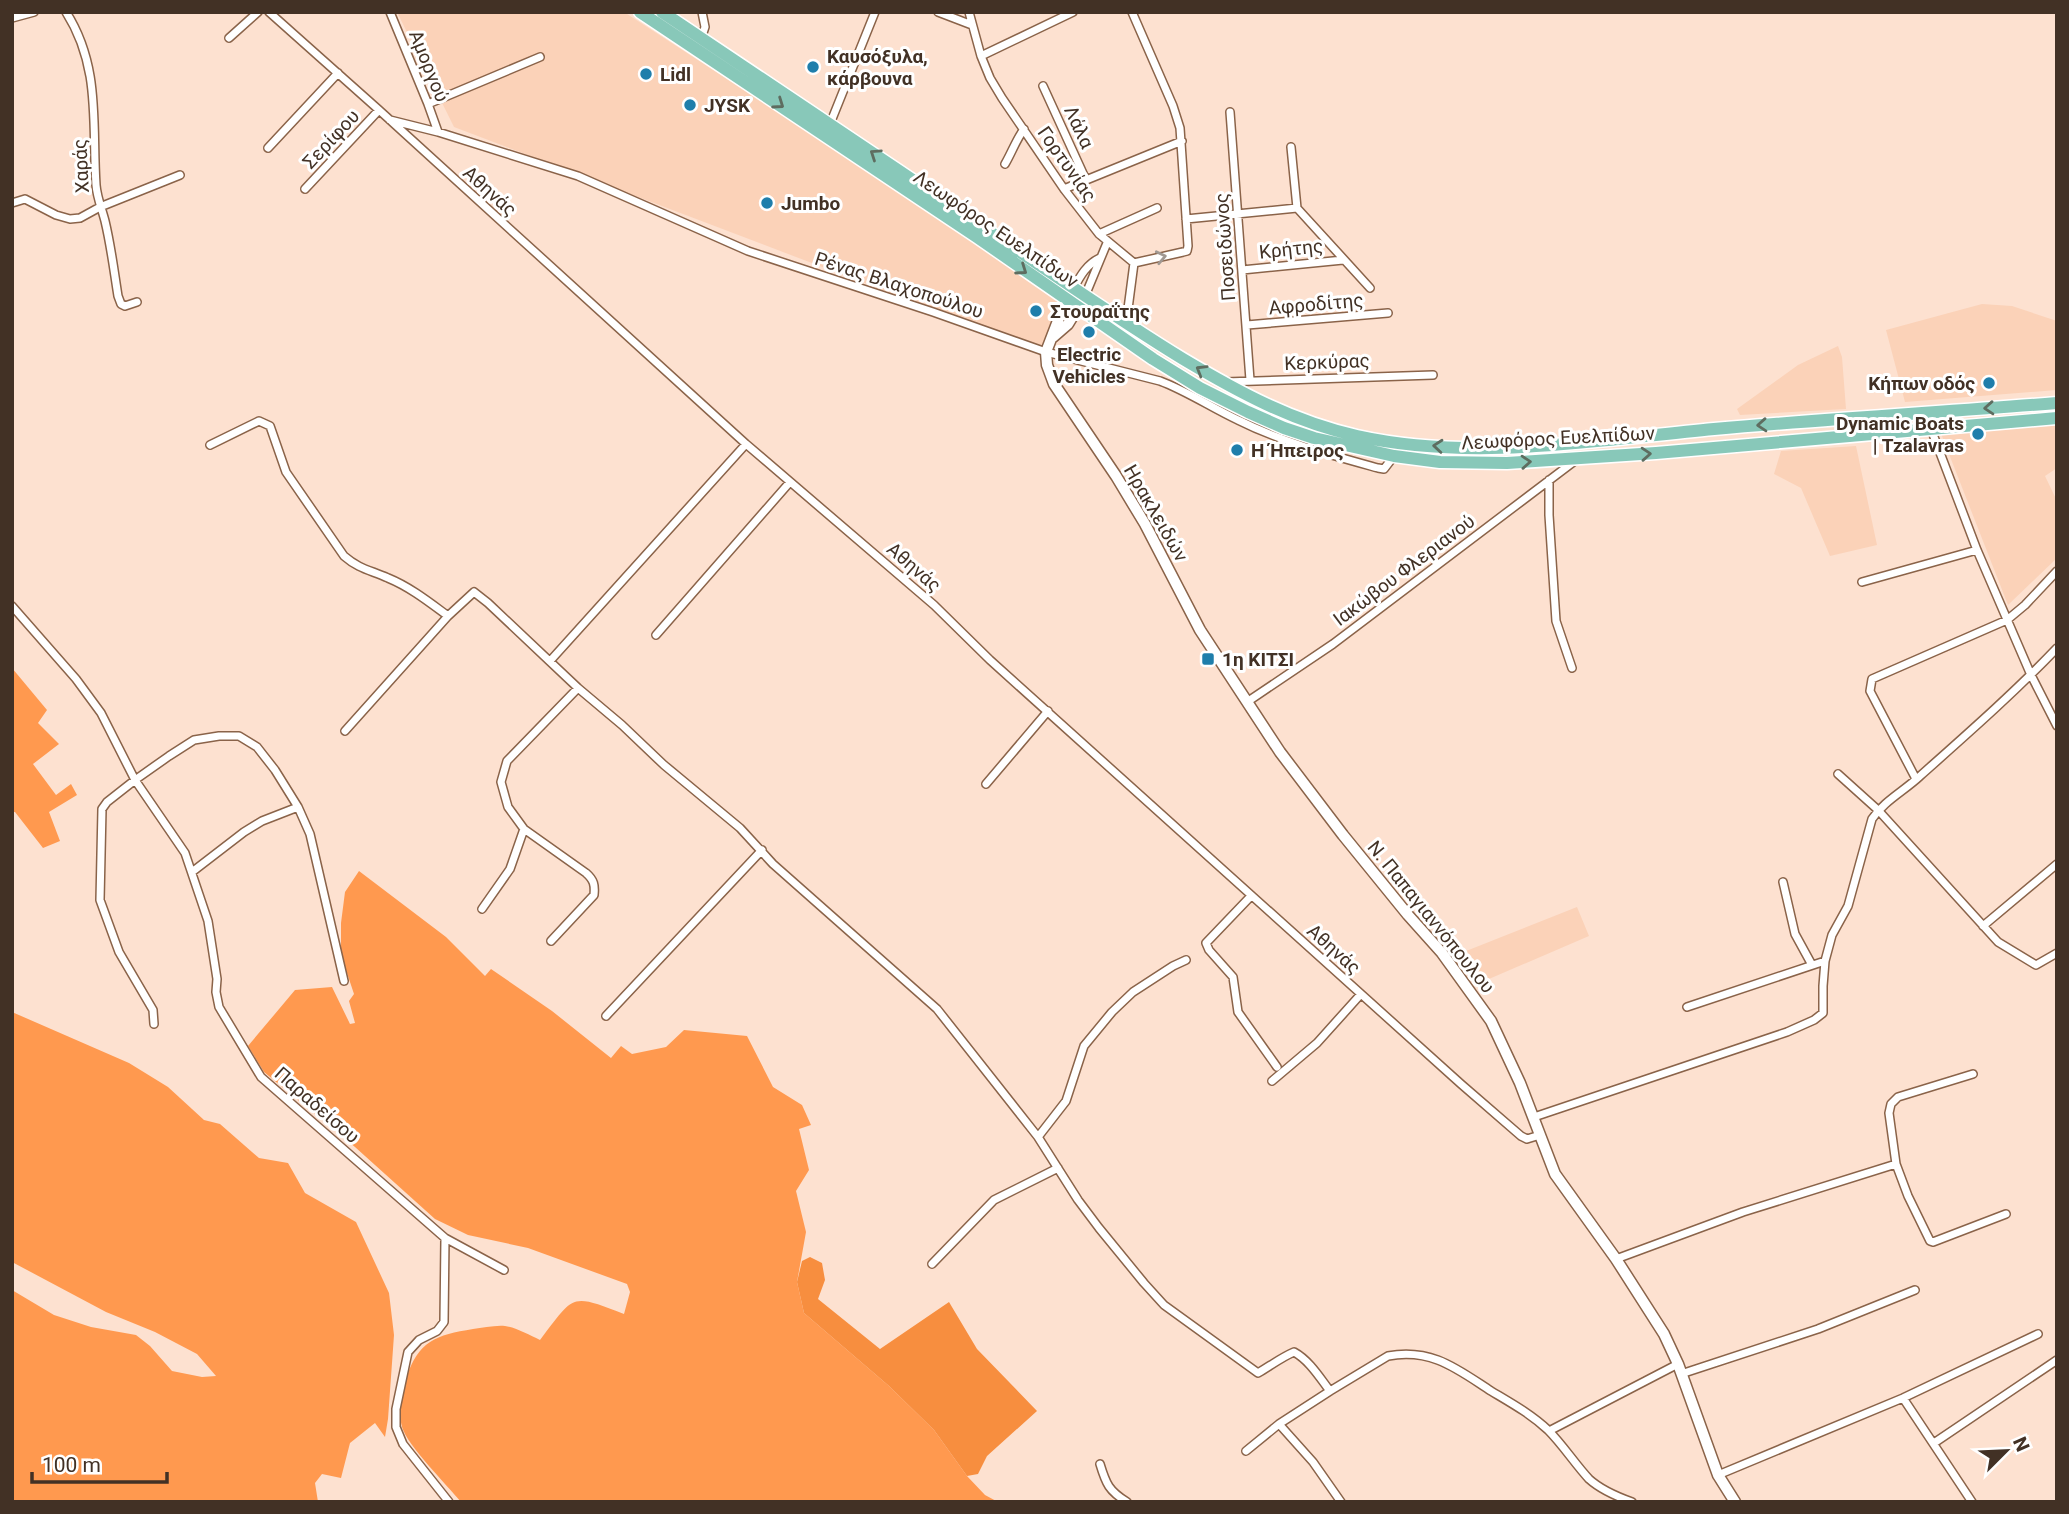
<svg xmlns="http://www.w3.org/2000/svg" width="2069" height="1514" font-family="Roboto,sans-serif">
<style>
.built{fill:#fbd2b8}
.green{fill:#ff994f}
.forest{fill:#f78e3f}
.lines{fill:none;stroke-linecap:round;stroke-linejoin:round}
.street-casing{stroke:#8a6349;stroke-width:10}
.secondary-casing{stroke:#8a6349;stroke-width:13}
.primary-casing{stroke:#fff;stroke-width:15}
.street{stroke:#fff;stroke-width:7}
.secondary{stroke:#fff;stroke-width:10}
.primary{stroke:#88c8b9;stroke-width:12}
.oneway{stroke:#5e6d60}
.oneway2{stroke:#a09892}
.poi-dot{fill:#1f7eab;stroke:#fff;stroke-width:2.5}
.labels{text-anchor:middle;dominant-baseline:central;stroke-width:6;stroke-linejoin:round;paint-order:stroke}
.poi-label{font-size:19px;font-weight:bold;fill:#423125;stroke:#fff;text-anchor:start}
.street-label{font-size:19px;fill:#423125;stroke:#fff}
</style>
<rect width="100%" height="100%" fill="#fde1d0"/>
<path class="built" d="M397,12H624L1065,299L1046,352L454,127Z
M1982,304L2012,306L2057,321V390L1905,402L1886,330Z
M1838,346L1842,357L1846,409L1740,415L1737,409L1798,365Z
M2057,425V468L2045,476L2057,501V558L2008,605L1940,431Z
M1856,446L1877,545L1830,556L1801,488L1774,474L1781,451Z
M1577,907L1589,936L1482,982L1456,955Z"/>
<path class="green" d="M12,668L47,710L38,723L59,744L33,764L56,795L71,784L77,795L49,812L60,841L43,848L15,812H12Z
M359,871L446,937L485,976L491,969L552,1011L611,1058L621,1046L632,1054L666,1047L684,1030L747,1036L773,1087L802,1105L811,1125L799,1129L809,1170L796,1191L806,1232L797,1282L804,1313L889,1386L934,1430L967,1476L985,1495L998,1502H461C447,1485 407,1445 402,1427C398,1412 402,1394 406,1379C418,1341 436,1335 473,1329C483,1328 495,1325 505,1326C517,1328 529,1335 540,1340C575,1295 569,1293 624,1314L630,1292L627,1284L528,1248L468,1235L435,1219L355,1147L264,1072L248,1046L295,990L332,987L350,1024L355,1023L349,1001L354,994L341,955V923L345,892Z
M12,1012L129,1063L168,1087L204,1120L220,1124L259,1158L288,1163L305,1193L356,1222L389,1293L394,1335L388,1419L385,1437L375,1423L350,1443L341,1478L322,1474L315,1483L318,1502H12V1290L54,1315L91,1327L136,1335L150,1346L172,1371L202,1377L216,1376L197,1354L155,1332L106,1312L12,1262Z"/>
<path class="forest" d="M810,1257L822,1263L825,1280L818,1299L880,1349L949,1302L977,1349L1037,1411L987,1456L978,1474L967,1476L934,1430L889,1386L804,1313L797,1282L802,1261Z"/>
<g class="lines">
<g class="street-casing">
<path id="street" d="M66,12C101,67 92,124 96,185C97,198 102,209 105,221C111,246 114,271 118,296L121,304L125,306L137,302
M269,12L379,110L746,444L934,605L990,660L1461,1084L1521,1136L1527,1139L1540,1135
M390,12L428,104L438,132
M938,12L972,25
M969,12L981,56L990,78L1002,98L1064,189L1099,234L1134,263L1126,324
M1132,12L1173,106L1180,128L1188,246L1187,251L1183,252L1134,263
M12,18L34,12
M229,38L258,12
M701,39L705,27L702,12
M981,56L1073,12
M1043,86L1086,180
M428,104L540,57
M1230,112L1250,380
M390,120L438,132L578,176L748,251L933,312L1046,352L1160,381C1187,391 1212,408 1238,420C1282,442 1331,455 1378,468L1384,469L1394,456
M830,124L875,12
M1291,147L1297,208
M268,148L338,73
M1005,164C1012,152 1016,140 1024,129
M305,189L379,110
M1064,189L1182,141
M12,203L25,199L56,215L70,219L80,218L100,207L180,175
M1186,219L1297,208L1370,288
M1099,234L1157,208
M1242,270L1343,260
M1074,288C1080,276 1087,264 1100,258
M1085,296L1107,243
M1247,325L1388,313
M1225,382L1433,375
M1931,429L1977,550L2031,675L2057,726
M210,445L259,421L270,426L286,472L344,556C359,569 370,570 388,578C410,587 429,602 448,616L474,592L488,603L578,688L622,725L664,765L740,828L773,864L937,1009L1038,1137L1078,1200L1099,1228L1144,1283L1164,1305L1258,1373C1270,1366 1282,1357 1294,1352C1309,1360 1320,1378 1330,1391L1279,1424L1246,1451
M1549,480V515L1556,621L1572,668
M1862,582L1977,550
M12,606L76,679L101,713L135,780L185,853L208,921L217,979L216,992L219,1007L261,1077L445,1238L444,1322L437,1331L419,1340L408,1352L396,1409V1427L403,1444L449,1502
M656,635L790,482
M550,661L746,444
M1247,702L1333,644L1576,460
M345,731L448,616
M1838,774L1878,810L1998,942L2036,965L2057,953
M1916,779L1870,691L1872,679L2007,620L2025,605L2057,571
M986,784L1048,711
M192,872L244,832L262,821L298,807
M1783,882L1795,934L1812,965
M1251,896L1206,943L1209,950L1233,977L1238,1012L1277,1067
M482,909L510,869L524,829
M1983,926L2057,864
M551,941L594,895C595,885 594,880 586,873L524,829L508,807L501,782L507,761L578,688
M1687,1007L1825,961
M606,1016L762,850
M154,1024L153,1010L119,952L100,900L102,809L107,802L135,780L169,756L194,740L219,736H239L257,747L275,770L298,807L310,834L344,981
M1973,1074L1898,1097L1891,1104L1889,1113L1896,1164L1908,1196L1930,1241L1933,1242L2006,1214
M1272,1081L1317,1043L1361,994
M1534,1117L1787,1032L1814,1020L1823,1013V986L1825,961L1832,935L1848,906L1872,819C1884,801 1904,791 1920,776C1966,735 2014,693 2057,648
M1038,1137L1066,1101L1084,1046L1112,1012L1133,992L1173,966L1186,960
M445,1238L504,1270
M1616,1259L1743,1212L1896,1164
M932,1264L994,1200L1058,1168
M1681,1374L1818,1329L1915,1290
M1330,1391L1388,1356C1432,1348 1457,1369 1491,1391C1511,1403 1531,1414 1548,1430C1563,1445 1575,1464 1589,1479C1600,1489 1618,1497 1632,1502
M1903,1398L1972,1502
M1279,1424L1313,1462L1341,1502
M1549,1431L1678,1364
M1934,1443L2057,1360
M1100,1464C1106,1484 1109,1491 1127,1502
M1718,1475L1903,1398L2038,1334"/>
</g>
<g class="secondary-casing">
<path id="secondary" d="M1073,289L1059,318L1046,352L1047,365L1054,384L1116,476L1145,524L1200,630L1280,752L1343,835L1408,915L1442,953L1491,1021L1520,1083L1555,1174L1616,1259L1664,1334L1678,1364L1718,1475L1735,1502
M1053,337L1068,324L1085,296"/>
</g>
<g class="primary-casing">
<path id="primary" d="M640,12L977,237L1153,359L1200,388L1248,412L1284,428L1314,438L1394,456L1440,462L1507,463L1656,453L2057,418
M662,12C778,91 895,168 1011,246C1068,284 1124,323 1183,359C1240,393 1292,421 1357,436C1475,462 1595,440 1714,429C1828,419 1943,412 2057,403"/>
</g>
<use href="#street" class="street"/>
<use href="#secondary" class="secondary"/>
<use href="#primary" class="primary"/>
</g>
<defs><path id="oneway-chevron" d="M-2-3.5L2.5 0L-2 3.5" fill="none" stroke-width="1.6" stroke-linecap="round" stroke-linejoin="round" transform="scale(1.75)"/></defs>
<g class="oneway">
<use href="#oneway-chevron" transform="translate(779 104) rotate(35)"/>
<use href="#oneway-chevron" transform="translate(875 154) rotate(-146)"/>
<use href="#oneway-chevron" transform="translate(1022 270) rotate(35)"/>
<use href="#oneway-chevron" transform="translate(1201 370) rotate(-149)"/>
<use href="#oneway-chevron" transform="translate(1989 408) rotate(176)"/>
<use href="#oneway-chevron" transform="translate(1762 425) rotate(176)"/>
<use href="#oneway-chevron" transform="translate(1438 446) rotate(-175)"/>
<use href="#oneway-chevron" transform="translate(1646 454) rotate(-4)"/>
<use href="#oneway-chevron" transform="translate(1526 462) rotate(-4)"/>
</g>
<use class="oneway2" href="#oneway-chevron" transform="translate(1161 257) rotate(-12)"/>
<g class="poi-dot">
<circle cx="813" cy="67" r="7"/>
<circle cx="646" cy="74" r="7"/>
<circle cx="690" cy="105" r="7"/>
<circle cx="767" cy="203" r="7"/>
<circle cx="1036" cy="311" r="7"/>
<circle cx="1089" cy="332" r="7"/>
<circle cx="1989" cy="383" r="7"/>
<circle cx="1978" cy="434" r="7"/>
<circle cx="1237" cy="450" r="7"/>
<rect x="1201" y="652" width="14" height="14" rx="3.5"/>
</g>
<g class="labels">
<g class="poi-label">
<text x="827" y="56">Καυσόξυλα,<tspan x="827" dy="22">κάρβουνα</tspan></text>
<text x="660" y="74">Lidl</text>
<text x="704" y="105">JYSK</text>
<text x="781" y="203">Jumbo</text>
<text x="1050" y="311">Στουραΐτης</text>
<text x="1089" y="354" text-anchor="middle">Electric<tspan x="1089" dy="22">Vehicles</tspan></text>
<text x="1975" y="383" text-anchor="end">Κήπων οδός</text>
<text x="1964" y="423" text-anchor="end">Dynamic Boats<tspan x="1964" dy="22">| Tzalavras</tspan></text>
<text x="1251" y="450">Η Ήπειρος</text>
<text x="1222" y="659">1η ΚΙΤΣΙ</text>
</g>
<g class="street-label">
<text transform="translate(429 66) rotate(68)">Αμοργού</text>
<text transform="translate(1079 127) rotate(65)">Λάλα</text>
<text transform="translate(331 139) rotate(-47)">Σερίφου</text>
<text transform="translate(1067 164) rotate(55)">Γορτυνίας</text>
<text transform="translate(81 166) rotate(-93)">Χαράς</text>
<text transform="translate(490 191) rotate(42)">Αθηνάς</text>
<text transform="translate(996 229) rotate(34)">Λεωφόρος Ευελπίδων</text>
<text transform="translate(1225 247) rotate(-94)">Ποσειδώνος</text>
<text transform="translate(1291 249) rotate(-6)">Κρήτης</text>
<text transform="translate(899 285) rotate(18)">Ρένας Βλαχοπούλου</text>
<text transform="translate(1316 304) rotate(-5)">Αφροδίτης</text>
<text transform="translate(1327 362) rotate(-2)">Κερκύρας</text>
<text transform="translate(1558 438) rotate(-3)">Λεωφόρος Ευελπίδων</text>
<text transform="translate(1156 513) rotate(60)">Ηρακλειδών</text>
<text transform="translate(914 567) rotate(41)">Αθηνάς</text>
<text transform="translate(1404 570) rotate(-37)">Ιακώβου Φλεριανού</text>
<text transform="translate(1431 917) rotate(51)">Ν. Παπαγιαννόπουλου</text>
<text transform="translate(1334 949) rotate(42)">Αθηνάς</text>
<text transform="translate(317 1105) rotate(41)">Παραδείσου</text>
</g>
</g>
<rect width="2069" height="1514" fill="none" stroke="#423125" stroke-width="28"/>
<g transform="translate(2006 1451) rotate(66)" stroke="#ffffff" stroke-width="5" paint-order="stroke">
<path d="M0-5L12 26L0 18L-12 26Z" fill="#423125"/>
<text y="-10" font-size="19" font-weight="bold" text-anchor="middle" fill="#423125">N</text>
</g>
<path d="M32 1472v10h135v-10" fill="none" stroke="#423125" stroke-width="3.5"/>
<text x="42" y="1472" font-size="21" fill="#423125" stroke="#ffffff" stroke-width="5" paint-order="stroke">100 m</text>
</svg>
